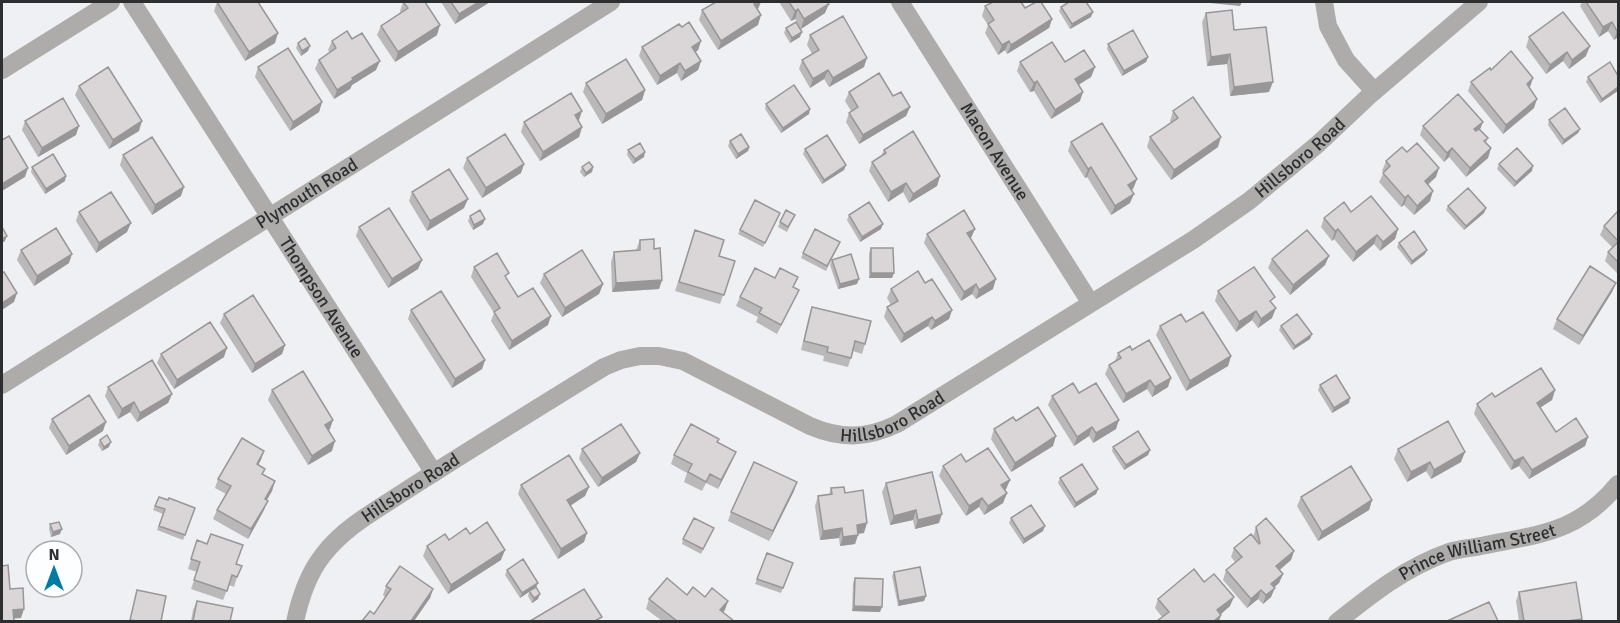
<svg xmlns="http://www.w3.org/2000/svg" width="1620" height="623" font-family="Signika,sans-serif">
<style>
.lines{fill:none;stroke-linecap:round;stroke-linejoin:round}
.minor{stroke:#adacab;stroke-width:18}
.wall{fill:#bbb8ba}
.shaded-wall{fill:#999697}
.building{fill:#dad6d8;stroke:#999697;stroke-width:1.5}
.labels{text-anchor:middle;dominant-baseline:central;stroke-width:5;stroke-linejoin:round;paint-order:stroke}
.street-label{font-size:18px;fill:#2d2e2f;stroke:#fdfeff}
</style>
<rect width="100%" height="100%" fill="#eff0f4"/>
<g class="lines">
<g class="minor">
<path id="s1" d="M132,2L434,473"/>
<path id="s2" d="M900,2L1090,302"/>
<path d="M1324,2L1328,26L1346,60L1374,91"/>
<path d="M2,70L111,2"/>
<path id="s3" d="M2,385L611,2"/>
<path id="s4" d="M295,622C300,598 308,574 323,555C345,526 380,508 410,488C474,447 539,407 604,367L621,360L640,356H659L683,361L810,426C841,439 866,439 897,424L1193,240L1249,201L1318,144L1369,96L1479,2"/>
<path id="s5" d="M1337,622C1372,594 1406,567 1449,552C1459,549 1471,548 1481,546C1539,534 1578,533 1618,484"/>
</g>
</g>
<path class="wall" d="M217,2L275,43L245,61L214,11Z
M403,2L437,35L395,62L377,35L381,26L401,13L400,11Z
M441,2H490L455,24Z
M779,2H827L825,13L801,29L795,19L791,21Z
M1582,2H1618V37L1614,40L1608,31L1599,37L1580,6Z
M985,6L1025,8L1052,19L1049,28L1007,54L1005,50L998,55L985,33L988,25L982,16Z
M1061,7L1091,17L1070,29L1059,11Z
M757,9L758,25L718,50L699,20L702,10Z
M1206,13L1234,30L1269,92L1230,96L1227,64L1207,66L1202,22Z
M682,27L701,41L698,50L696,52L701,61L698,70L681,81L677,73L657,85L639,56L642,47Z
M786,28L800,37L790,43L784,33Z
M810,35L864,67L829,87L824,79L810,88L799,69L802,60L812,54L807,45Z
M1529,37L1586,56L1569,69L1563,61L1546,74L1526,47Z
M352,39L376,70L352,85L350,89L334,99L315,69L319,60L330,53L328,50L332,41Z
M298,43L308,51L301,56L296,48Z
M1108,44L1148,57L1146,62L1122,76L1107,49Z
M1020,62H1065L1095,67L1091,77L1079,84L1080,101L1051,119L1034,91L1030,92L1017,71Z
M258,67L322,102L319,112L290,131L255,77Z
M1491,70L1530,88L1534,108L1503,134L1468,91L1471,82Z
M1618,76L1600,103L1586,82L1588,77Z
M586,83L645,90L642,100L602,124L583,92Z
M79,86L139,131L109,149L75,95Z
M849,92L893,96L910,107L906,116L859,144L846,122L849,113L851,111L845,101Z
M766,104L809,114L781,133L765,109Z
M1173,111L1218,147L1171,180L1147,147L1150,137L1171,123L1170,121Z
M578,120L582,127L579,137L540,161L521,132L524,122L579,120Z
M1549,120L1580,129L1578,133L1562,145L1548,125Z
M25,121L76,135L38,157L22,130Z
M1483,122L1480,130L1488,138L1486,143L1491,148L1488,158L1466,177L1449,157L1444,162L1420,135L1423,126Z
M730,141L749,147L748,151L736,159L728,146Z
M1071,142L1137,179L1133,189L1131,190L1130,203L1111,215L1087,177L1085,178L1068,151Z
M805,149L846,165L844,170L822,184L803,154Z
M628,150L644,157L633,164L627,155Z
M884,150L940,176L937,186L909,203L903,192L888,202L869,171L872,162L881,156Z
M1407,152L1436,177L1428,185L1430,201L1414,215L1404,205L1401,207L1379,182L1384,172L1382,171L1386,161Z
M123,155L181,196L152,215L120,165Z
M467,158L524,164L521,173L482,198L463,168Z
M1499,164L1532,171L1514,187L1497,169Z
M32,167L65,181L45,194L31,172Z
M582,167H593L592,172L584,177L580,172Z
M412,192L464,208L427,231L409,201Z
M1448,206L1486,208L1484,213L1464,230L1446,210Z
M1618,211V274L1605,261L1608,252L1613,248L1600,235L1604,226Z
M79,212L127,232L96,253L76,221Z
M1351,212L1398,229L1395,239L1380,251L1374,244L1353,262L1334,239L1332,241L1321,227L1324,218Z
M780,213L763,247L738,234L740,230Z
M795,215L787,232L778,227L780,222Z
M849,215L881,229L860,242L847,220Z
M470,216L483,224L473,230L468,221Z
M359,227L422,260L418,269L388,288L356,236Z
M975,229L970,239L993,289L976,299L972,294L961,301L924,243L927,234Z
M695,230L719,256L735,261L720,304L675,291Z
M640,240L654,249L662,280L659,289L612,292L611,262L614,252L636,250Z
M1399,243L1425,254L1411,265L1397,247Z
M838,247L826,271L801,258L803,253Z
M871,248L892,278H869V253Z
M21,250L69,263L34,286L17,260Z
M1329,256L1325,265L1290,295L1268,268L1272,259Z
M832,260L857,284L838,289L830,265Z
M474,267L507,280L518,297L548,325L509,350L491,321L494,313L471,277Z
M544,274L603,284L599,294L562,317L540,283Z
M925,283L952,310L949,319L931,330L928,326L901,343L884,317L887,307L891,305L887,298L891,289Z
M1616,283L1612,292L1579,345L1553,329L1557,319Z
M794,287L799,290L795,299L777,334L756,322L758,317L736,306L740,297Z
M1218,291L1273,304L1272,318L1258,328L1252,320L1236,332L1215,301Z
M812,307L865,344L862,354L853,351L848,367L823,361L824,356L801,350L809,316Z
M411,310L485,360L482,369L452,388L408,319Z
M224,314L285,345L282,354L252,373L220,323Z
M1160,326L1231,356L1228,366L1186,391L1156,335Z
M1281,326L1310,339L1293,350L1279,330Z
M1132,350L1168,387L1152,397L1147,389L1123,403L1105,374L1109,365L1115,361L1118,353Z
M161,354L224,357L174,389L157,363Z
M1320,385L1349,403L1332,413L1318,390Z
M108,387L172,394L168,403L137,422L130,412L118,419L105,396Z
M272,390L330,429L329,430L332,451L308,465L268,400Z
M1555,390L1552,400L1540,408L1556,432L1588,437L1585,446L1529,479L1519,466L1511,470L1474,414L1477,404L1495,397Z
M1079,393L1116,429L1093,443L1089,436L1074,446L1048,405L1052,396Z
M52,419L103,431L66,455L49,428Z
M1016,421L1053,446L1011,472L991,439L994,429Z
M100,440L109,447L102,451L98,445Z
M718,442L736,452L732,461L718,489L706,483L702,491L684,482L687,473L671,464L674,455Z
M1113,447L1150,450L1148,455L1124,470L1112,451Z
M582,449L640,453L636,462L598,487L579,459Z
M1398,449L1461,462L1431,479L1426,471L1407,482L1394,459Z
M264,451L258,465L263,474L275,481L272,491L267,500L264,510L248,539L213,519L217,510L226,494L215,488L218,479Z
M966,462L1010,480L1006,489L1005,490L1007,493L1003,503L984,515L979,507L966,516L939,476L943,466Z
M1060,478L1098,489L1096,494L1074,508L1058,483Z
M886,483L939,523L915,529L913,520L890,525L882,492Z
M521,485L589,487L585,496L570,505L584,542L558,559L518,494Z
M831,488L845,493L864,533L858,534L855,544L840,546L839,538L820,540L815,506L818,496L829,495Z
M794,491L769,541L728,521L731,512Z
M159,497L195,508L183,540L157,530L163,514L153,510Z
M1301,497L1372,500L1369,510L1318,541L1297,506Z
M1011,518L1043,531L1023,544L1009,523Z
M50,524L60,534L51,537L49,529Z
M1256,527L1294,551L1291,560L1280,570L1283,574L1279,583L1274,587L1271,597L1263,604L1258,599L1247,608L1223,580L1226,570L1236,563L1231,557L1234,548L1253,537Z
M714,528L701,554L682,544L683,539Z
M470,534L501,560L448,594L423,556L427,546Z
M207,544L236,564L237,577L234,587L229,585L223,600L191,589L197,572L188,569L194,550Z
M767,553L793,563L781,593L755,584Z
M507,570L536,588L538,599L532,603L528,596L529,592L520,598L505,575Z
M894,572L926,596L924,601L898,606L892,576Z
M855,578L880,612L852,611L853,583Z
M1204,582L1230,606L1221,614V615L1219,621H1157L1162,617L1155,608L1158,599Z
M386,586L433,589L430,598L414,621H362L374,614L385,597L383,595Z
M1519,592L1582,619L1581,621H1519L1516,601Z
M687,595L728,601L723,612L734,621H662L646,609L649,599Z
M197,601L230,621H191L193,610Z"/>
<path class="shaded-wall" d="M479,2H490L455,24L459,14Z
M758,2H761L758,9L754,4Z
M1200,2H1242L1240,6Z
M829,4L825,13L801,29L804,19Z
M798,9L795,19L791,21L795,11Z
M1093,12L1091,17L1070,29L1072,24Z
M761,15L758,25L718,50L721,41Z
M1052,19L1049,28L1007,54L1011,45Z
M1612,22L1608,31L1599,37L1603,27Z
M440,25L437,35L395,62L398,52Z
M1618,30V37L1614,40L1617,31Z
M802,32L800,37L790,43L792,38Z
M278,33L275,43L245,61L249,52Z
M701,41L698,50L689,56L692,47Z
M1009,41L1005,50L998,55L1002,45Z
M310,46L308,51L301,56L302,51Z
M1590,46L1586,56L1569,69L1572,60Z
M1567,52L1563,61L1546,74L1550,65Z
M1230,54L1227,64L1207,66L1211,57Z
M1148,57L1146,62L1122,76L1124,71Z
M867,58L864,67L829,87L833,78Z
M380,61L376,70L352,85L350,89L334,99L337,90L352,78Z
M701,61L698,70L681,81L685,71Z
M680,63L677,73L657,85L660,76Z
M1095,67L1091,77L1072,89L1075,79Z
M828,70L824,79L810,88L813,79Z
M1533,78L1530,87L1527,84Z
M1037,81L1034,91L1030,92L1034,83Z
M1273,82L1269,92L1230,96L1234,87Z
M1618,87V91L1600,103L1602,99Z
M645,90L642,100L602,124L606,114Z
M1083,92L1080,101L1051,119L1055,110Z
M1537,99L1534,108L1503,134L1506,125Z
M322,102L319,112L290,131L293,122Z
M910,107L906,116L859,144L863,135Z
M810,109L809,114L781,133L783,128Z
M582,111L579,120L571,125L575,115Z
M142,121L139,131L109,149L113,140Z
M1483,122L1479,131L1471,138L1474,129Z
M79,126L76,135L38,157L42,148Z
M582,127L579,137L540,161L543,152Z
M1580,129L1578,133L1562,145L1564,140Z
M1221,137L1218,147L1171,180L1174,170Z
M749,147L748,151L736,159L738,154Z
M1452,148L1449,157L1444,162L1447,153Z
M1491,148L1488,158L1466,177L1470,168Z
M645,152L644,157L633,164L635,159Z
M524,164L521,173L482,198L486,188Z
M846,165L844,170L822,184L824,180Z
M1533,166L1532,171L1514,187L1516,182Z
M593,167L592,172L584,177L586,173Z
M1091,167L1087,177L1085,178L1088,169Z
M28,168L25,177L2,191V184Z
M1439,168L1436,177L1421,190L1425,181Z
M66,176L65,181L45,194L46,189Z
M940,176L937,186L909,203L913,194Z
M1137,179L1133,189L1125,194L1128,185Z
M906,183L903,192L888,202L891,192Z
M184,187L181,196L152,215L155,205Z
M1433,191L1430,201L1414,215L1417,206Z
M1134,194L1130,203L1111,215L1115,206Z
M1408,195L1404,205L1401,207L1405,198Z
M468,199L464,208L427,231L430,221Z
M1486,208L1484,213L1464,230L1466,226Z
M485,219L483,224L473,230L474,225Z
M131,223L127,232L96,253L99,243Z
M883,224L881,229L860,242L862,237Z
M975,229L971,238L964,243L967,233Z
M1338,229L1334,239L1332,241L1335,231Z
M1398,229L1395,239L1380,251L1383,242Z
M1377,235L1374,244L1353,262L1356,252Z
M7,236L5,241L2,243V239Z
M1427,250L1425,254L1411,265L1412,261Z
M72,254L69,263L34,286L37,276Z
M1329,256L1325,265L1290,295L1293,285Z
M422,260L418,269L388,288L392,279Z
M871,273H894L892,278H869Z
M859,279L857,284L838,289L840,284Z
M996,279L993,289L976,299L979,290Z
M662,280L659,289L612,292L616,283Z
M1616,283L1612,292L1579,345L1583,336Z
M603,284L599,294L562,317L565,308Z
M976,284L972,294L961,301L964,292Z
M17,293L14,302L2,310V303Z
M1276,308L1272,318L1258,328L1261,319Z
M952,310L949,319L931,330L935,321Z
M1256,311L1252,320L1236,332L1239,322Z
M551,316L548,325L509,350L512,341Z
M932,317L928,326L901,343L904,334Z
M1312,334L1310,339L1293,350L1295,346Z
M285,345L282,354L252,373L255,364Z
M227,348L224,357L174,389L177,380Z
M1231,356L1228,366L1186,391L1190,381Z
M485,360L482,369L452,388L455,379Z
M1171,378L1168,387L1152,397L1155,387Z
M1150,380L1147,389L1123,403L1126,394Z
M1555,390L1552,400L1533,412L1537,403Z
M172,394L168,403L137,422L140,413Z
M1350,398L1349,403L1332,413L1334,408Z
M134,402L130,412L118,419L122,409Z
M333,420L330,429L322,434L325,425Z
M1119,420L1116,429L1093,443L1096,433Z
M106,422L103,431L66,455L69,446Z
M1092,427L1089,436L1074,446L1077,437Z
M1056,436L1053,446L1011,472L1015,463Z
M1588,437L1585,446L1529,479L1532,470Z
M335,441L332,451L308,465L312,456Z
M111,442L109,447L102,451L104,447Z
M1150,450L1148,455L1124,470L1126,465Z
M264,451L261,460L253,474L257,464Z
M736,452L732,461L718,489L721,480Z
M1465,452L1461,462L1431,479L1434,470Z
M640,453L636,462L598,487L602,478Z
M1523,457L1519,466L1511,470L1514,461Z
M1430,462L1426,471L1407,482L1411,472Z
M1010,480L1006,489L998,495L1001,485Z
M275,481L272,491L262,508L265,499Z
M797,482L794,491L769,541L773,531Z
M589,487L585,496L564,510L567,500Z
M1098,489L1096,494L1074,508L1076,503Z
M1007,493L1003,503L984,515L988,506Z
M982,498L979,507L966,516L969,506Z
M1372,500L1369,510L1318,541L1322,532Z
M268,501L264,510L248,539L251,529Z
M916,510L913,520L890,525L894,516Z
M942,514L939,523L915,529L918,520Z
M867,523L864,533L854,534L857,525Z
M1045,526L1043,531L1023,544L1024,539Z
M842,528L839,538L820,540L823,531Z
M62,529L60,534L51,537L53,532Z
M587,533L584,542L558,559L561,549Z
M858,535L855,544L840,546L843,537Z
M505,550L501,560L448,594L451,585Z
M1294,551L1291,560L1273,575L1276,566Z
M1283,574L1279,583L1268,593L1271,584Z
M538,583L536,587L520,598L522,593Z
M1275,588L1271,597L1263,604L1266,595Z
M433,589L430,598L414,621H411Z
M1261,590L1258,599L1247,608L1251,599Z
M540,594L538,599L532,603L534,598Z
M926,596L924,601L898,606L899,601Z
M1234,597L1230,606L1214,620L1217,610Z
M728,601L725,610L717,620L720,610Z
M854,606L882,607L880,612L852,611Z
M24,609L21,618L9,619L13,610Z
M1221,615L1219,621H1214Z
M1582,619L1581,621H1567Z"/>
<path class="building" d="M217,2H258L278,33L249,52Z
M403,2H425L440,25L398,52L381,26L408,8Z
M451,2H479L459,14Z
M716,2H758L754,4L761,15L721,41L702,10Z
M789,2H827L829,4L804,19L798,9L795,11Z
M993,2H1021L1025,8L1036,2H1041L1052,19L1011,45L1009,41L1002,45L988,24L994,20L985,6Z
M1069,2H1086L1093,12L1072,24L1061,7Z
M1586,2H1618V30L1617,31L1612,22L1603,27Z
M1232,10L1234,30L1266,27L1273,82L1234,87L1230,54L1211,57L1206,13Z
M1563,12L1590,46L1572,60L1567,52L1550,65L1529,37Z
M843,16L867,58L833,78L828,70L813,79L802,60L819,50L810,35Z
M689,22L701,41L692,47L701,61L685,71L680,63L660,76L642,47L679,24L682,27Z
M796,22L802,32L792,38L786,28Z
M1133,30L1148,57L1124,71L1108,44Z
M347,31L352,39L362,33L380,61L352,78L353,80L337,90L319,60L336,48L332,41Z
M305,38L310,46L302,51L298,43Z
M1052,42L1065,62L1084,50L1095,67L1075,79L1083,92L1055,110L1037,81L1034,83L1020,62Z
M288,48L322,102L293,122L258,67Z
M1511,51L1533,78L1527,84L1537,99L1506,125L1471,82L1490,68L1491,70Z
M626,59L645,90L606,114L586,83Z
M1610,62L1618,76V87L1602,99L1588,77Z
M108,67L142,121L113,140L79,86Z
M879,73L893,96L901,92L910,107L863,135L849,113L858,107L849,92Z
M794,85L810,109L783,128L766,104Z
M571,93L582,111L575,115L582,127L543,152L524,122Z
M1458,94L1483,122L1474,129L1476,131L1479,129L1488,138L1484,141L1491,148L1470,168L1452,148L1447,153L1423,126Z
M1193,97L1221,137L1174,170L1150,137L1178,118L1173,111Z
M63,98L79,126L42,148L25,121Z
M1565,108L1580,129L1564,140L1549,120Z
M1102,123L1137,179L1128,185L1134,194L1115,206L1091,167L1088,169L1071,142Z
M913,131L940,176L913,194L906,183L891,192L872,162L886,153L884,150Z
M505,134L524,164L486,188L467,158Z
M741,134L749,147L738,154L730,141Z
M827,135L846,165L824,180L805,149Z
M9,136L28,168L2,184V140Z
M152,137L184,187L155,205L123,155Z
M640,143L645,152L635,159L628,150Z
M1417,143L1439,168L1425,181L1433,191L1417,206L1408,195L1405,198L1383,173L1390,166L1386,161L1402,147L1407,152Z
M1517,148L1533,166L1516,182L1499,164Z
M53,154L66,176L46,189L32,167Z
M589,162L593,167L586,173L582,167Z
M449,169L468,199L430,221L412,192Z
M1468,188L1486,208L1466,226L1448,206Z
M111,192L131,223L99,243L79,212Z
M1371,196L1398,229L1383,242L1377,235L1356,252L1338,229L1335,231L1324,218L1344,202L1351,212Z
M755,200L780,213L765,243L740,230Z
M869,202L883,224L862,237L849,215Z
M389,208L422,260L392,279L359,227Z
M480,210L485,219L474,225L470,216Z
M786,210L795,215L788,227L780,222Z
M964,210L975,229L967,233L996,279L979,290L976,284L964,292L927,234Z
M1618,211V241L1604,226Z
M2,227L7,236L2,239Z
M56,228L72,254L37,276L21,250Z
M815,229L840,242L827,266L803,253Z
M695,230L724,240L719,256L735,261L724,295L679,282Z
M1307,230L1329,256L1293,285L1272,259Z
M1414,231L1427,250L1412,261L1399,243Z
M654,239V249L660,248L662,280L616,283L614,252L640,250V240Z
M1618,242V262L1608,252Z
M871,248H893L894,273H871Z
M582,250L603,284L565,308L544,274Z
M497,253L509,273L505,276L518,297L533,288L551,316L512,341L494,312L500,308L474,267Z
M851,254L859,279L840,284L832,260Z
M1590,266L1616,283L1583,336L1557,319Z
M1254,267L1275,297L1270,301L1276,308L1261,319L1256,311L1239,322L1218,291Z
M755,268L775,278L780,268L798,277L793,287L799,290L781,325L759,313L762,308L740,297Z
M918,271L925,283L932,279L952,310L935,321L932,317L904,334L887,307L898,301L891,289Z
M4,272L17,293L2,303V273Z
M441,291L485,360L455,379L411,310Z
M253,295L285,345L255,364L224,314Z
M812,307L871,321L865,344L855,341L851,358L827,352L828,347L804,341Z
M1203,312L1231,356L1190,381L1160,326L1181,314L1186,322Z
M1297,314L1312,334L1295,346L1281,326Z
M210,322L227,348L177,380L161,354Z
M1149,340L1171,378L1155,387L1150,380L1126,394L1109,365L1121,358L1118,353L1130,346L1132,350Z
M152,360L172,394L140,413L134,402L122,409L108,387Z
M1541,368L1555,390L1537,403L1556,432L1576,418L1588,437L1532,470L1523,457L1514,461L1477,404L1492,393L1495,397Z
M303,371L333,420L325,425L335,441L312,456L272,390Z
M1336,375L1350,398L1334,408L1320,385Z
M1073,383L1079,393L1096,383L1119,420L1096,433L1092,427L1077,437L1052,396Z
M89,395L106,422L69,446L52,419Z
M1038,407L1056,436L1015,463L994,429L1013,417L1016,421Z
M1448,421L1465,452L1434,470L1430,462L1411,472L1398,449Z
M621,424L640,453L602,478L582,449Z
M691,424L719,439L717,442L736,452L721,480L710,474L706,482L688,472L692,464L674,455Z
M1138,431L1150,450L1126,465L1113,447Z
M107,435L111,442L104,447L100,440Z
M242,438L264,451L257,464L265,469L262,474L275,481L265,499L268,501L251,529L217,510L231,486L218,479Z
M988,448L1010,480L1001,485L1007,493L988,506L982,498L969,506L943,466L961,454L966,462Z
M569,455L589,487L567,500L587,533L561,549L521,485Z
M754,462L797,482L773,531L731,512Z
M1082,464L1098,489L1076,503L1060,478Z
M1351,466L1372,500L1322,532L1301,497Z
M932,472L942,514L918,520L916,510L894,516L886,483Z
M844,487L845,493L863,490L867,523L857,525L858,535L843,537L842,528L823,531L818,496L832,494L831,488Z
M159,497L168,500L169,498L195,508L185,535L159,526L165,509L155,506Z
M1031,505L1045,526L1024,539L1011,518Z
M694,518L714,528L703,549L683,539Z
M1266,518L1294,551L1276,566L1283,574L1271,584L1275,588L1266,595L1261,590L1251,599L1226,570L1242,557L1234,548L1251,534L1259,544L1260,543L1256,527Z
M59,522L62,529L53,532L50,524Z
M487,522L505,550L451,585L427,546L445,534L449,540L466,528L470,534Z
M211,534L243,545L236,564L242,566L237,577L232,575L227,591L194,580L200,562L191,559L197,540L207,544Z
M767,553L793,563L783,588L757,579Z
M523,559L538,583L522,593L507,570Z
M8,565L10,589L23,588L24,609L13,610L14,621H2V566Z
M400,566L433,589L411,621H362L370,611L374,614L391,589L386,586Z
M920,567L926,596L899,601L894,572Z
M1194,569L1204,582L1214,574L1234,597L1217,610L1221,615L1214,621H1157L1169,612L1158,599Z
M667,578L687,595L693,587L705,597L712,588L728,601L720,610L734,621H677L649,599Z
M855,578L883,579L882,607L854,606Z
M1576,582L1582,619L1567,621H1524L1519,592Z
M536,587L540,594L534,598L529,591Z
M584,589L602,617L595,621H530Z
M137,590L166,596L161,621H137L130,620Z
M197,601L233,608L230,621H193Z
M1489,602L1498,621H1447Z"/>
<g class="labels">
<g class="street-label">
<text stroke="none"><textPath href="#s2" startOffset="177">Macon Avenue</textPath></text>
<text stroke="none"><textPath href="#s4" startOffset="1210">Hillsboro Road</textPath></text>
<text stroke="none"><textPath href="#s3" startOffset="360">Plymouth Road</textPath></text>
<text stroke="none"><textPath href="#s1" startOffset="351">Thompson Avenue</textPath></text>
<text stroke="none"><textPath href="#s4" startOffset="724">Hillsboro Road</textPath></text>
<text stroke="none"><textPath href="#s4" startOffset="184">Hillsboro Road</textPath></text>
<text stroke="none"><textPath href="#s5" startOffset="160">Prince William Street</textPath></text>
</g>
</g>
<rect width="1620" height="623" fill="none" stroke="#2d2e2f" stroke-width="6"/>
<g transform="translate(54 569)"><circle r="28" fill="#fdfeff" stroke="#aaabac" stroke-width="1.5"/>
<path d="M0-4.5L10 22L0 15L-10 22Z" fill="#017ba3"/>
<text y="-9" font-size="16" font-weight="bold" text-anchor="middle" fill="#2d2e2f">N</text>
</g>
</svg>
